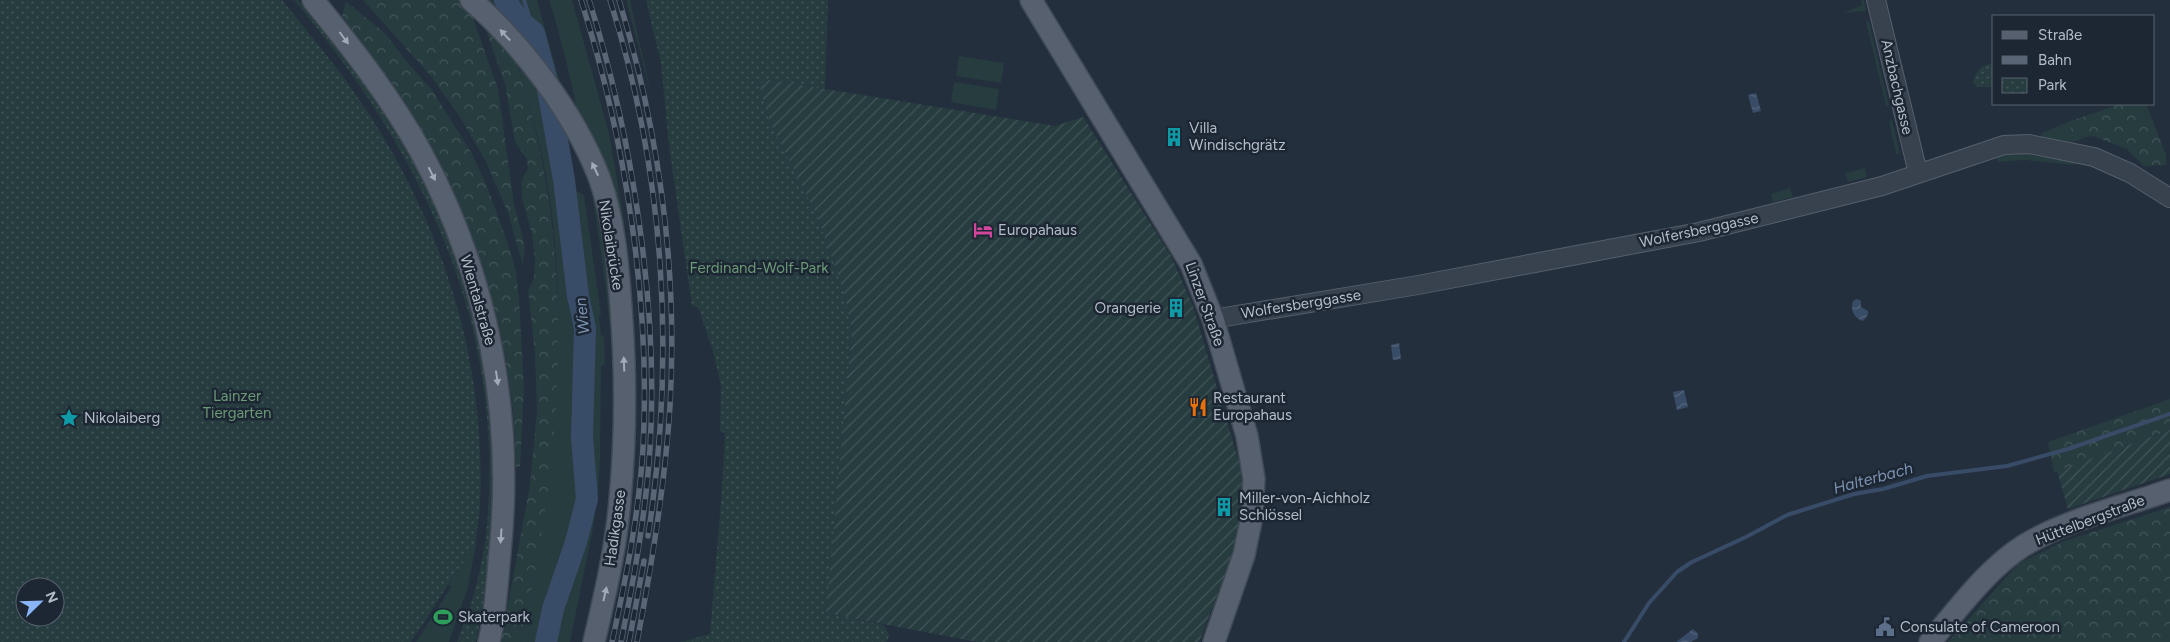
<svg xmlns="http://www.w3.org/2000/svg" width="2170" height="642" font-family="Figtree,sans-serif">
<style>
.grass{fill:#263c3f}
.forest{fill:url(#forest-crowns)}
.park{fill:url(#park-dots);fill-rule:evenodd}
.garden{fill:url(#garden-furrows)}
.water{fill:url(#water-waves)}
.lines{fill:none;stroke-linecap:round;stroke-linejoin:round}
.stream{stroke:#394c67;stroke-width:4}
.river{stroke:#394c67;stroke-width:22}
.minor-casing{stroke:#565f6c;stroke-width:20}
.major-casing{stroke:#414a57;stroke-width:24}
.minor{stroke:#38414e;stroke-width:18}
.major{stroke:#56606e;stroke-width:21}
.rail-casing{stroke:#5a6575;stroke-width:5.5}
.rail{stroke:#1d2633;stroke-width:4;stroke-dasharray:11;stroke-linecap:butt}
.oneway{fill:#a1aab7}
.labels{text-anchor:middle;dominant-baseline:central;stroke-width:5;stroke-linejoin:round;paint-order:stroke}
.street-label{font-size:15px;fill:#b4bcc9;stroke:#1d2633}
.poi-label{font-size:15px;fill:#b4bcc9;stroke:#1d2633;text-anchor:start}
.park-label{font-size:15px;fill:#6b9a76;stroke:#1d2633}
.water-label{font-size:16px;font-style:italic;fill:#7c92b1;stroke:#1d2633}
</style>
<defs>
<pattern id="forest-crowns" width="20" height="18" patternUnits="userSpaceOnUse" patternTransform="scale(1.25)"><rect width="20" height="18" fill="#263c3f"/><path d="M2 6a3 3 0 1 1 6 0M12 15a3 3 0 1 1 6 0" fill="none" stroke="#435659"/></pattern>
<pattern id="park-dots" width="8" height="8" patternUnits="userSpaceOnUse" patternTransform="scale(1.25)"><rect width="8" height="8" fill="#263c3f"/><path d="M2 2h.1M6 6h.1" fill="none" stroke="#435659" stroke-width="1.8" stroke-linecap="round"/></pattern>
<pattern id="garden-furrows" width="10" height="10" patternUnits="userSpaceOnUse" patternTransform="scale(1.25)"><rect width="10" height="10" fill="#263c3f"/><path d="M-1 1l2-2M0 10L10 0M9 11l2-2" fill="none" stroke="#435659"/></pattern>
<pattern id="water-waves" width="16" height="10" patternUnits="userSpaceOnUse" patternTransform="scale(1.25)"><rect width="16" height="10" fill="#394c67"/><path d="M0 5q4-4 8 0t8 0" fill="none" stroke="#53647b"/></pattern>
</defs>
<rect width="100%" height="100%" fill="#242f3e"/>
<path class="grass" d="M485,0H537L561,86Z
M549,0H572L609,133L625,227L608,253L616,316V463L599,575L584,642C595,582 610,520 613,459C618,368 606,278 591,188C580,124 569,62 549,0Z
M626,0H630L652,97Z
M1861,0H1864L1866,11L1844,13L1862,5Z
M1869,21L1889,106H1886L1866,22Z
M515,55L543,91L578,330L575,464L581,488V501L568,551L559,557L543,610L538,642H520C539,562 550,481 555,399C559,331 560,262 549,195C542,147 528,101 515,55Z
M959,56L1004,63L1001,83L956,76Z
M954,82L999,89L996,110L951,102Z
M2120,104H2146L2152,119Z
M1892,120L1900,154H1896L1889,121Z
M2068,122L2073,134L2084,137C2073,146 2054,143 2041,137L2042,133Z
M2003,152H2030L2031,155L2075,162L2074,165L2025,160L1998,162L1996,156Z
M1865,168L1867,177L1848,182L1845,173Z
M1790,188L1793,197L1773,202L1771,194Z
M573,190L584,195L601,314L599,316L601,335L604,336L605,364L601,366L600,458L598,493L593,528L570,642H554L573,559L583,554L592,507L588,436C594,424 586,406 589,391C590,387 593,385 593,380C595,362 593,341 591,322C590,310 583,304 587,293Z
M478,519L476,544L468,587L449,642H416L452,586L448,585L473,544Z"/>
<path class="forest" d="M363,0H461L469,7L498,89L514,204L525,246L523,265L508,213L486,162L460,117L430,75Z
M346,2L385,33L408,63L432,90L471,152L487,186L510,250L516,272L519,300L524,387L520,466L516,467C515,345 476,223 414,118C393,82 366,49 342,16Z
M482,19C491,29 509,44 515,56C518,62 519,71 521,77C526,94 531,111 535,129C575,293 559,479 520,642H501L530,485L537,410L535,352L528,291L534,278L535,259L532,234L523,202L521,182L528,168L527,159L515,142L505,84Z
M2120,104L2152,119L2166,155V165L2144,166L2127,149L2093,136L2084,137L2073,134L2068,122Z
M2170,399V430L2054,473L2048,442Z
M2170,507V642H1948L2019,563L2065,541Z"/>
<path class="park" d="M0,0H282C312,37 343,74 369,114C431,210 472,320 479,435C481,471 483,508 474,544C471,554 462,564 456,572C441,596 426,619 411,642H0ZM25,587H55V617H25Z
M294,0H298C341,52 385,107 416,167C460,254 487,348 493,446C498,511 488,578 476,642H457C465,620 474,597 479,574C489,533 490,491 489,449C483,276 403,130 294,0Z
M646,0H828L825,89L769,80L759,84L769,120L818,218L844,293L852,330L827,613L884,625L889,635L887,642H681L710,634L722,490L725,433L720,431L721,386L713,351L698,307L692,306L669,146L661,63Z
M1994,64V87H1977L1973,82C1976,71 1982,63 1994,64Z"/>
<path class="garden" d="M769,80L1055,126L1083,117L1171,256L1193,306L1243,476L1238,538L1232,557L1199,642H977L826,613L852,330L844,293L818,218L769,120L759,84Z
M2170,430V474L2068,509L2057,471Z"/>
<path class="water" d="M1756,93L1761,111L1753,113L1748,95Z
M1857,299L1861,301V307L1868,311V315L1863,321C1854,318 1850,310 1853,301Z
M1399,343L1401,359L1393,360L1391,345Z
M1684,390L1688,407L1677,410L1673,392Z
M1693,629L1698,634V638L1691,642H1676Z"/>
<g class="lines">
<path class="stream" d="M524,0L534,33
M1624,642L1649,603L1677,572L1692,562L1746,537L1787,515L1854,494L1883,489L1927,476L2007,466L2068,449L2170,414"/>
<path class="river" d="M505,0L518,19L534,33L546,78L564,180L578,296L585,328L582,437L587,499L576,542L553,609L546,642"/>
<g class="minor-casing">
<path id="minor" d="M1876,0L1918,173
M1213,319L1418,285L1699,232L1882,186L2004,145L2029,144L2094,157L2130,173L2170,198"/>
</g>
<g class="major-casing">
<path id="major" d="M313,0C353,49 392,99 422,154C488,277 514,414 500,552C497,582 496,613 489,642
M471,0C523,45 574,113 599,177C614,218 618,264 621,307C626,372 626,436 620,500C616,548 605,595 594,642
M1031,0L1191,264L1213,319L1247,436L1254,479L1252,516L1244,555L1214,642
M1930,642C1958,609 1987,569 2023,546C2067,519 2122,507 2170,490"/>
</g>
<use href="#minor" class="minor"/>
<use href="#major" class="major"/>
<g class="rail-casing">
<path id="rail" d="M581,0C625,138 651,302 643,448C639,513 626,578 612,642
M589,0C632,135 659,306 650,448C646,513 634,578 621,642
M610,0C665,174 676,356 648,536
M619,0C659,132 678,269 670,406C665,486 652,564 637,642
M629,642L644,561"/>
</g>
<use href="#rail" class="rail"/>
</g>
<defs><path id="oneway-solid" d="M-6-.8H1V-3.2L6.5 0L1 3.2V.8H-6Z" transform="scale(1.25)"/></defs>
<g class="oneway">
<use href="#oneway-solid" transform="translate(505 35) rotate(-133)"/>
<use href="#oneway-solid" transform="translate(344 38) rotate(53)"/>
<use href="#oneway-solid" transform="translate(595 169) rotate(-115)"/>
<use href="#oneway-solid" transform="translate(432 174) rotate(63)"/>
<use href="#oneway-solid" transform="translate(624 364) rotate(-92)"/>
<use href="#oneway-solid" transform="translate(497 378) rotate(82)"/>
<use href="#oneway-solid" transform="translate(501 536) rotate(94)"/>
<use href="#oneway-solid" transform="translate(605 594) rotate(-77)"/>
</g>
<defs>
<g id="building-bare" transform="scale(1.5)"><path d="M-4-6H4V6H1V3H-1V6H-4ZM-2.5-4.3h1.7v1.8h-1.7ZM.8-4.3h1.7v1.8H.8ZM-2.5-1h1.7V.8h-1.7ZM.8-1h1.7V.8H.8Z" fill="#0f9aa8" stroke="#1d2633" stroke-width="2.5" paint-order="stroke"/></g>
<g id="hotel-bare" transform="scale(1.5)"><path d="M-6-4.5h1.5V1H6V5H4.5V3h-9V5H-6ZM-4 0a1.8 1.8 0 1 1 3.6 0ZM.5 0V-2.5h3Q6-2.5 6 0Z" fill="#d1479c" stroke="#1d2633" stroke-width="2.5" paint-order="stroke"/></g>
<g id="restaurant-bare" transform="scale(1.5)"><path d="M-5-6h1v4h1v-4h1v4h1v-4h1v5L-1.5 .5V6h-2V.5L-5-1ZM5-6V6H3V1.5H1.5Q1.5-4 5-6Z" fill="#e8710a" stroke="#1d2633" stroke-width="2.5" paint-order="stroke"/></g>
<g id="sight-bare" transform="scale(1.5)"><path d="M0-6L1.8-2.2L6-1.7L2.9 1.2L3.7 5.4L0 3.3L-3.7 5.4L-2.9 1.2L-6-1.7L-1.8-2.2Z" fill="#0f9aa8" stroke="#1d2633" stroke-width="2.5" paint-order="stroke"/></g>
<g id="stadium-bare" transform="scale(1.5)"><path d="M0-5a6.5 5 0 1 0 0 10a6.5 5 0 1 0 0-10ZM-3.5-1.8h7v3.6h-7Z" fill="#2e9e5b" stroke="#1d2633" stroke-width="2.5" paint-order="stroke"/></g>
<g id="civic-bare" transform="scale(1.5)"><path d="M-.6-6.5H3V-4.5H.6V-3L4-1V1h2V6H-6V1h2V-1L-.6-3ZM-1.2 2.5V6h2.4V2.5Z" fill="#5c6f8a" stroke="#1d2633" stroke-width="2.5" paint-order="stroke"/></g>
</defs>
<g fill-rule="evenodd">
<use href="#building-bare" x="1174" y="137"/>
<use href="#hotel-bare" x="983" y="230"/>
<use href="#building-bare" x="1176" y="308"/>
<use href="#restaurant-bare" x="1198" y="407"/>
<use href="#sight-bare" x="69" y="418"/>
<use href="#building-bare" x="1224" y="507"/>
<use href="#stadium-bare" x="443" y="617"/>
<use href="#civic-bare" x="1885" y="627"/>
</g>
<g class="labels">
<g class="street-label">
<text transform="translate(1897 87) rotate(77)">Anzbachgasse</text>
<text transform="translate(1699 230) rotate(-12)">Wolfersberggasse</text>
<text transform="translate(611 245) rotate(81)">Nikolaibrücke</text>
<text transform="translate(478 300) rotate(74)">Wientalstraße</text>
<text transform="translate(1205 304) rotate(70)">Linzer Straße</text>
<text transform="translate(1301 304) rotate(-9)">Wolfersberggasse</text>
<text transform="translate(2090 520) rotate(-21)">Hüttelbergstraße</text>
<text transform="translate(615 528) rotate(-82)">Hadikgasse</text>
</g>
<g class="poi-label">
<text x="1189" y="128">Villa<tspan x="1189" dy="17">Windischgrätz</tspan></text>
<text x="998" y="230">Europahaus</text>
<text x="1161" y="308" text-anchor="end">Orangerie</text>
<text x="1213" y="398">Restaurant<tspan x="1213" dy="17">Europahaus</tspan></text>
<text x="84" y="418">Nikolaiberg</text>
<text x="1239" y="498">Miller-von-Aichholz<tspan x="1239" dy="17">Schlössel</tspan></text>
<text x="458" y="617">Skaterpark</text>
<text x="1900" y="627">Consulate of Cameroon</text>
</g>
<g class="park-label">
<text x="759" y="268">Ferdinand-Wolf-Park</text>
<text x="237" y="396">Lainzer<tspan x="237" dy="17">Tiergarten</tspan></text>
</g>
<g class="water-label">
<text transform="translate(582 316) rotate(-96)">Wien</text>
<text transform="translate(1873 478) rotate(-15)">Halterbach</text>
</g>
</g>
<rect x="1992" y="15" width="162" height="90" fill="#1d2633" stroke="#59626f"/>
<rect x="2002" y="31" width="25" height="8" fill="#56606e" stroke="#59626f"/>
<text x="2038" y="40" font-size="15" fill="#b4bcc9">Straße</text>
<rect x="2002" y="56" width="25" height="8" fill="#5a6575" stroke="#59626f"/>
<text x="2038" y="65" font-size="15" fill="#b4bcc9">Bahn</text>
<rect x="2002" y="78" width="25" height="15" fill="url(#park-dots)" stroke="#59626f"/>
<text x="2038" y="90" font-size="15" fill="#b4bcc9">Park</text>
<g transform="translate(40 602) rotate(67)"><circle r="24" fill="#1d2633" stroke="#59626f"/>
<path d="M0-4L9 19L0 12L-9 19Z" fill="#8ab4f8"/>
<text y="-8" font-size="14" font-weight="bold" text-anchor="middle" fill="#b4bcc9">N</text>
</g>
</svg>
